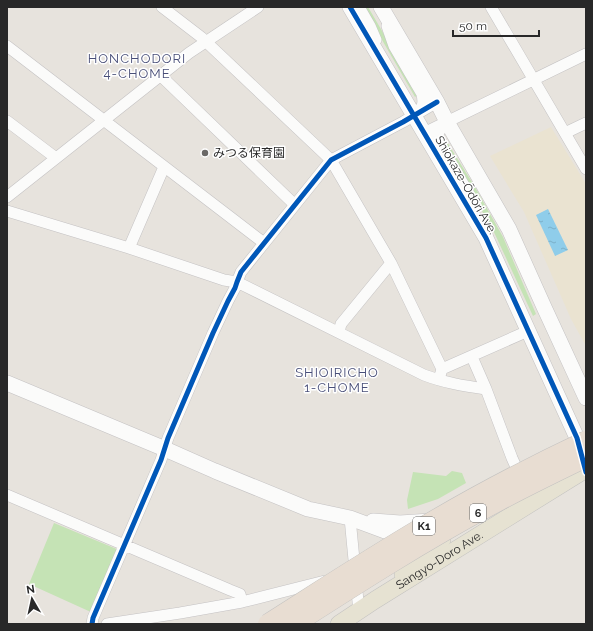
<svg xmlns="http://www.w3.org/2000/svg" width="593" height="631" font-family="Raleway,'Noto Sans JP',sans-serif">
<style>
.education{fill:#eae3d1}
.grass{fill:#c5e3b5}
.water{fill:url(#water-ripples)}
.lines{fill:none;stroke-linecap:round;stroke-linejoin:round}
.street-casing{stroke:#c4c2c3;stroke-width:12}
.secondary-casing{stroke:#c4c2c3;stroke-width:16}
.primary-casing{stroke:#c3c2c0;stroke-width:18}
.street{stroke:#fbfbfa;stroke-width:11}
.secondary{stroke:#fbfbfa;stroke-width:15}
.primary{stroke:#e6e2d2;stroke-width:17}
.highway-bridge-casing{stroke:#c3c2c0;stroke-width:21;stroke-linecap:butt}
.highway-bridge{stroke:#e8ddd2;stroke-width:20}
.cycleway-casing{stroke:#fff;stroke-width:8}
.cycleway{stroke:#0057b8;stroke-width:5}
.poi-dot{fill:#6b6967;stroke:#fff;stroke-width:1.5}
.labels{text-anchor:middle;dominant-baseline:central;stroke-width:3;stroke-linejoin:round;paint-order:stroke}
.shield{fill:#fff;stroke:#686868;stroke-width:1}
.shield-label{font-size:11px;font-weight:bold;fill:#282828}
.poi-label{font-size:12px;fill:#282828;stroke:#fff;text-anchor:start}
.street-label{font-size:12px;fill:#282828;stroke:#fff}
.neighbourhood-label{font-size:13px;letter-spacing:1px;fill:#484e78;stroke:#fff}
</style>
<defs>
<pattern id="water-ripples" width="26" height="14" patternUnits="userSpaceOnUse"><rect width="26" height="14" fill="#8fcdea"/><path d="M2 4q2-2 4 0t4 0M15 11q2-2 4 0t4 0" fill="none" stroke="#7bb0c9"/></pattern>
</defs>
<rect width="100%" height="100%" fill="#e7e3dd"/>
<path class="education" d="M551,127L586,184V346L571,319L524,212L490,156Z"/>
<path class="grass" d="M363,7H368L419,94L415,97Z
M447,142L475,187L503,237L536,314L533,316L493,230L443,144Z
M452,471L462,473L466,483L438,499L408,509L407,500L413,472L446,476Z
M54,523L119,550L93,613L29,584Z"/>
<path class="water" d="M548,209L568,250L555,256L536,215Z"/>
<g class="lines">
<g class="street-casing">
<path id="street" d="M162,7L201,37L331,160L391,263L442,369
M359,7L370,26L376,40
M491,7L586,169
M387,26L394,46L422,94C424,103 423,108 416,113
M7,46L264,243
M160,75L295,205
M7,121L56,158
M446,123C440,129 436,134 439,143L468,192L474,208
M424,133L586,54
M565,133L586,123
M7,197L189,53L258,7
M7,211L129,248L224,280L237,282L424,375C445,383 465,386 486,389
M129,248L164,167
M339,332L341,324L391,263
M472,357L486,389L512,458L521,478
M440,376L442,369L528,331
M7,495L230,590L240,594L242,602
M350,518L359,612
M92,624L93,618L161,460L168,438L213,333L228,301L235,288L237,282L241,272L331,160L403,122L437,102
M107,624L180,613L242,602L325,581"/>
</g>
<g class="secondary-casing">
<path id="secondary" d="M350,7L486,238L577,438L581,455
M381,7L437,102L447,122L509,229L544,307L586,398
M7,383L165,449L215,471L308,509L350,518L412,541
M373,521L400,523L431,521"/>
</g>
<g class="primary-casing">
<g id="primary">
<path d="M403,574L431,548L442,540"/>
<path id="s1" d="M339,624L375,600L586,469"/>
</g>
</g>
<use href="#street" class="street"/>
<use href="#secondary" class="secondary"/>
<use href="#primary" class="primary"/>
<g class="highway-bridge-casing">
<path id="highway-bridge" d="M268,624C320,591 372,557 425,526C477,495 531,467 586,441
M294,624C358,583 422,542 489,506C520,489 553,473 586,457"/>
</g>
<use href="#highway-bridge" class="highway-bridge"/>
<g class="cycleway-casing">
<path id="cycleway" d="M350,7L486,238L577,438L586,472
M92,624L93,618L161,460L168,438L213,333L228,301L235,288L237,282L241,272L331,160L403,122L437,102"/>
</g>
<use href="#cycleway" class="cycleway"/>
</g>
<circle class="poi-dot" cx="205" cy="153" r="4"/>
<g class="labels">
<g class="shield">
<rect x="470" y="504" width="16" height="18" rx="3"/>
<rect x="413" y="517" width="22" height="18" rx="3"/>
</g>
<g class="shield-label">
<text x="478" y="513">6</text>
<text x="424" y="526">K1</text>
</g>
<g class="poi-label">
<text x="213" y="153">みつる保育園</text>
</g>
<g class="street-label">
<text transform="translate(466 185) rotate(60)">Shiokaze-Ōdōri Ave.</text>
<text stroke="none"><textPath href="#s1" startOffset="119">Sangyo-Doro Ave.</textPath></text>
</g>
<g class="neighbourhood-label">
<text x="137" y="58">HONCHODORI<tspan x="137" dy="15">4-CHOME</tspan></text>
<text x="337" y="372">SHIOIRICHO<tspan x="337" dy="15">1-CHOME</tspan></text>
</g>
</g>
<rect width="593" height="631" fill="none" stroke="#282828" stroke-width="16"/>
<g transform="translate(32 599) rotate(351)" stroke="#ffffff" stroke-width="3" paint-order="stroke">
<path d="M0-3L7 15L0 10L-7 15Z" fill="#282828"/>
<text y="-6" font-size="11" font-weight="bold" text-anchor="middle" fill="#282828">N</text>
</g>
<path d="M453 30v6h86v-6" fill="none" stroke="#282828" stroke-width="2"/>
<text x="459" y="30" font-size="12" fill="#282828" stroke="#ffffff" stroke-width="3" paint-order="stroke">50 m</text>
</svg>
